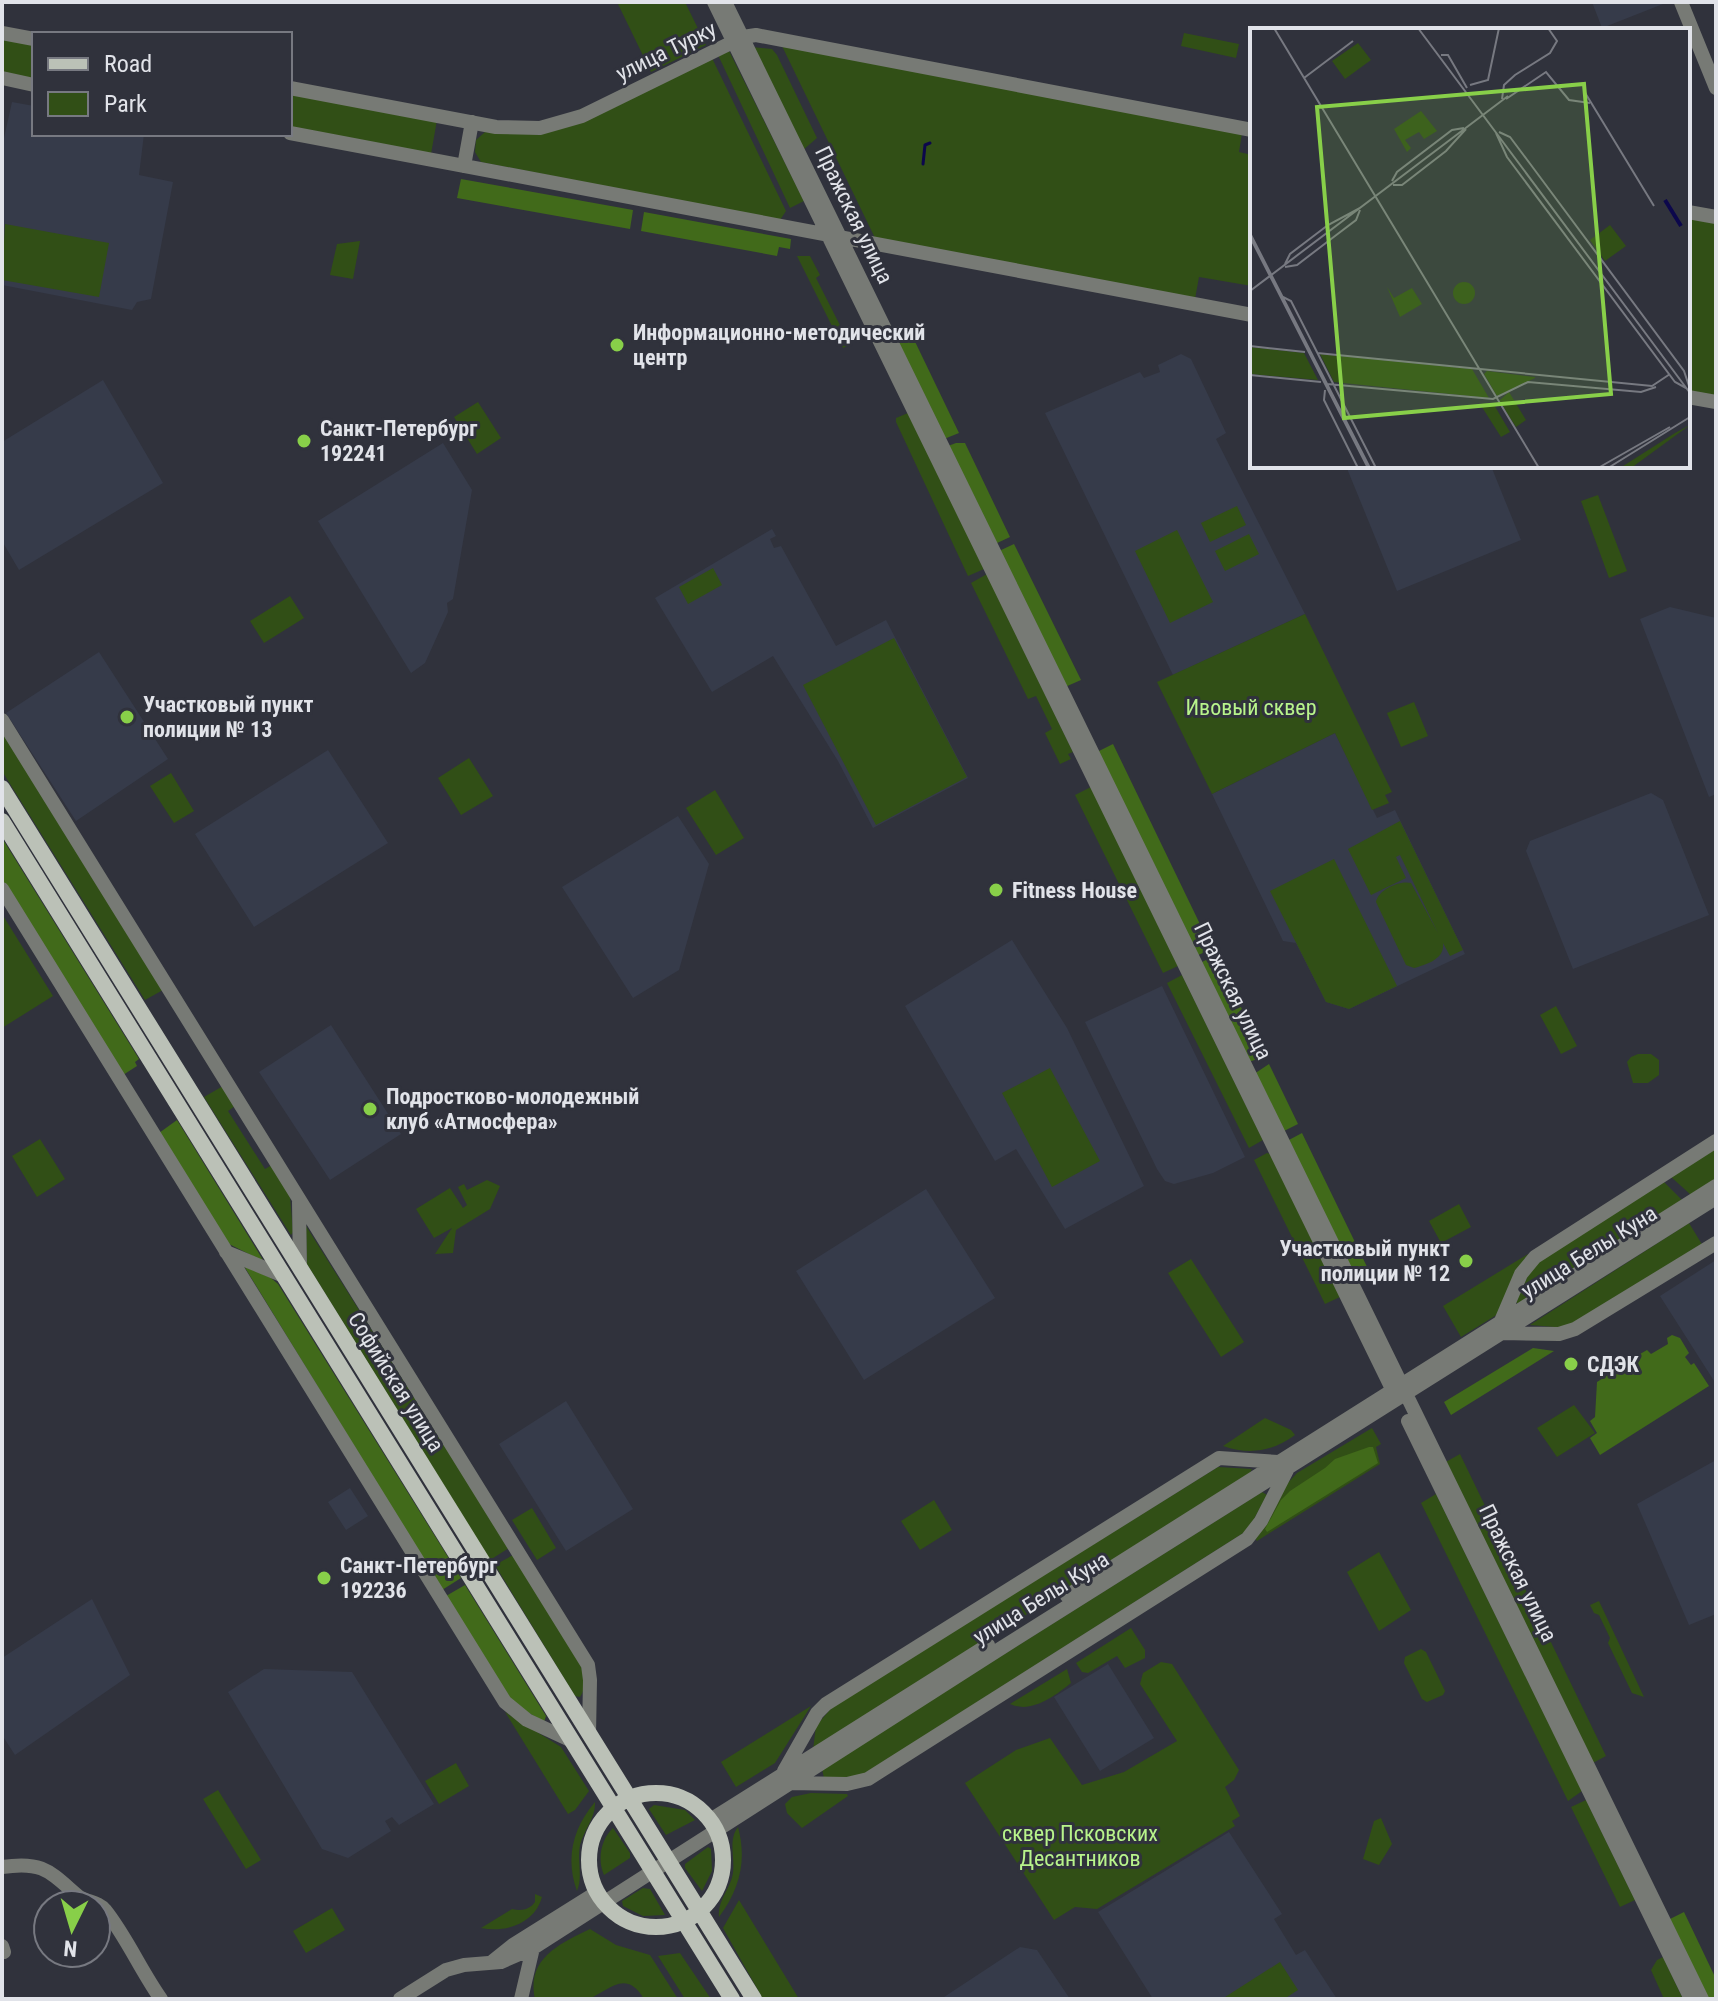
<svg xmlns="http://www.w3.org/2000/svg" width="1718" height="2001" font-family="'Roboto Condensed',sans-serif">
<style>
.built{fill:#363b4a}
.green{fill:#314f16}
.forest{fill:#416a1a}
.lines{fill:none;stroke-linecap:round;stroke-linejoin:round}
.stream{stroke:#0c074c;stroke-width:3}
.minor{stroke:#777a75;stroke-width:14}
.major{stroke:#bbc1b7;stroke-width:16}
.poi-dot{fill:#88cf49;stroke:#30323c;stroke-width:3}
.labels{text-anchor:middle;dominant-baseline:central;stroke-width:6;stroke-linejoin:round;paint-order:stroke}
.street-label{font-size:22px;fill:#e1e3e9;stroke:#30323c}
.poi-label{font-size:22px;font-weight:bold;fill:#e1e3e9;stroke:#30323c;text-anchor:start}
.park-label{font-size:22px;fill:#b8f48b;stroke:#30323c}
.inset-river{fill:none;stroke:#0c074c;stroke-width:4}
.inset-road{fill:none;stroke:#777981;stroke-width:2}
.view{fill:#88cf49;fill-opacity:0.15;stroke:#88cf49;stroke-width:4}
.inset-edge{fill:none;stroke:#e1e3e9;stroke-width:4}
</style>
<rect width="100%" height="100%" fill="#30323c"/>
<path class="built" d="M1592,2H1662L1663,4L1602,28Z
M12,102L34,106V134H144L139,175L173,182L151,299L137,302L132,310L2,285V147Z
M1181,354L1191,359L1226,433L1216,439L1305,614L1173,675L1045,413L1140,372L1144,378L1160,372L1158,365Z
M103,380L163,483L19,570L2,541V442Z
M443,443L472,490L453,599L447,603L448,612L425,663L411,673L318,521Z
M1346,466H1491L1521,540L1397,591Z
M772,529L776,536L770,539L774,548L781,546L836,646L886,620L968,778L873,828L838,761L773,656L712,692L655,598Z
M1670,607L1716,618V794L1709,797L1640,619Z
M99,652L168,759L76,821L6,713Z
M1335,733L1377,818L1395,810L1465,954L1349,1009L1326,1002L1296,943L1283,941L1212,794Z
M328,750L388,843L254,927L195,834Z
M1651,793L1663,800L1709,915L1573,969L1526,851L1530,841Z
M678,816L709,864L679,970L633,998L562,887Z
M1012,940L1067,1028L1144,1186L1065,1229L1016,1149L995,1161L905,1006Z
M1162,986L1245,1157L1213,1173L1174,1184L1165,1181L1157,1169L1085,1022Z
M331,1025L401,1134L330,1180L259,1072Z
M926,1189L995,1298L864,1380L796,1271Z
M1716,1260V1384L1660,1296Z
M566,1401L633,1509L566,1551L499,1444Z
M1716,1460V1614L1689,1625L1637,1504Z
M350,1488L368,1516L346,1530L328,1502Z
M92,1599L130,1675L15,1755L2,1735V1658Z
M1108,1664L1154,1738L1100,1771L1054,1697Z
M264,1669L352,1672L434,1804L399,1825L392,1817L385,1821L391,1831L348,1858L322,1849L228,1692Z
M1229,1832L1282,1914L1274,1919L1296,1955L1305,1950L1337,1999H1153L1098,1912Z
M1020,1947L1037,1950L1070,1999H941Z"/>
<path class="green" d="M617,2H685L706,45L651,72Z
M1184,33L1239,44L1236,58L1181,46Z
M2,38L34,44V79L2,73Z
M782,46L1242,133L1239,152L1252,155V286L1199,277L1195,299L875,238Z
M752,47L772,49L777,55L817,138L803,150Z
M729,51L804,201L790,208L718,55Z
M712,58L786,211L780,220L481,162L475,152L476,140L485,132L517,134Z
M290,92L437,120L431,154L290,127Z
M1688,218L1716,223V398L1688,392Z
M5,224L109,243L99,297L2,280Z
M360,241L353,279L330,275L337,244Z
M797,256H810L820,275L816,278L850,345L843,348Z
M478,402L501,438L477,454L454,417Z
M908,413L984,569L968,576L896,422V418Z
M1598,495L1627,571L1609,578L1581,501Z
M1237,506L1246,525L1210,542L1201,523Z
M1177,530L1213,602L1170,623L1135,551Z
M1249,534L1259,554L1225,571L1215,551Z
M713,568L722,585L688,604L679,587Z
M987,574L1073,752L1068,754L1071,759L1060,764L1045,733L1052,729L1036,696L1028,699L971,583Z
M290,596L304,618L264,643L250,621Z
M1305,614L1392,792L1385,795L1389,803L1372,810L1335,733L1212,794L1157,682Z
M894,638L967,777L876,825L803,685Z
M1414,702L1428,736L1401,747L1387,713Z
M2,730L163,990L145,1000L2,771Z
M469,758L493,796L461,815L438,778Z
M171,773L194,811L174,823L150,786Z
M1091,787L1178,966L1163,973L1075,795Z
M715,790L744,838L716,855L686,808Z
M1400,821L1463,950L1450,956L1443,943C1445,959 1427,964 1414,968L1406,965L1376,902C1378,890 1399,880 1411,883L1438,933L1400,855L1396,857L1406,878L1371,895L1348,849Z
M1334,859L1397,986L1349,1009L1326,1002L1270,891Z
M2,914L53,996L2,1028Z
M1182,975L1263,1140L1249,1148L1167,983Z
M1556,1006L1577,1046L1561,1054L1540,1015Z
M1638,1054H1651L1659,1060V1075L1648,1083H1633L1627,1062L1631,1057Z
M1050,1068L1100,1161L1052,1187L1002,1093Z
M223,1086L235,1106L228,1111L265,1169L272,1165L290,1197L293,1232L291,1235L204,1097Z
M40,1139L65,1179L37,1197L12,1156Z
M1716,1147V1180L1691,1195L1670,1176Z
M1267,1153L1270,1154L1340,1297L1325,1304L1254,1160Z
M487,1180L500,1186L490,1209L456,1230L453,1253L435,1254L452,1228L434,1238L416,1209L450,1188L463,1208L467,1205L458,1187L464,1184L467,1190Z
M1663,1181L1683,1201L1519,1304L1515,1302L1533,1265Z
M1459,1204L1471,1227L1441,1243L1429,1221Z
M1689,1223L1703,1246L1567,1328L1530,1325Z
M306,1226L509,1548L490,1560L307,1264Z
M1528,1254L1498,1314L1461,1337L1443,1306Z
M1191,1259L1244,1342L1221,1357L1168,1273Z
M1574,1405L1595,1433L1557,1457L1537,1428Z
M1265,1418L1291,1430L1295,1435C1272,1452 1249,1455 1223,1446Z
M1372,1428L1381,1444L1376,1447L1380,1464L1257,1541L1254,1537L1286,1485L1297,1473Z
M1460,1454L1606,1756L1591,1764L1444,1463Z
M1218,1467L1252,1469L1250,1473L813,1750L816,1726L834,1705Z
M1262,1492L1267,1495L1248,1530L866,1773L845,1779L824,1778L822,1769Z
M1436,1494L1582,1791L1568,1801L1421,1503Z
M934,1500L952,1530L920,1550L901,1521Z
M532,1508L556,1548L537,1560L512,1520Z
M1379,1552L1411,1610L1379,1631L1347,1572Z
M513,1555L580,1664C585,1674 587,1687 580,1697L575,1696L495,1565Z
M1599,1601L1644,1697L1632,1693L1608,1643L1610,1638L1599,1615L1594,1613L1590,1605Z
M1131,1628L1145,1650V1658L1125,1668L1117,1656L1088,1673L1082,1672L1076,1663Z
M1421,1649L1426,1652L1445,1691L1443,1695L1427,1702L1422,1699L1404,1663L1405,1657Z
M1161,1662L1172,1664L1239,1770L1234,1780L1225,1787L1240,1816L1232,1821L1235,1826L1097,1909L1075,1907L1054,1920L965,1783L1016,1750L1050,1738L1082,1785L1124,1772L1177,1741L1140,1684L1143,1673Z
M1067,1669L1071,1683C1055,1696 1031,1714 1010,1704Z
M811,1706L775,1763L736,1787L721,1762Z
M505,1712L561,1747L589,1791L575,1810L568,1814Z
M456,1763L469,1786L439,1804L425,1781Z
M218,1790L261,1860L246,1869L203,1799Z
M811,1793L847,1794L848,1796L802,1828L787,1813L785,1804L792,1797Z
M1586,1800L1635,1900L1620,1907L1571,1807Z
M595,1802C596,1817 584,1830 580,1845C577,1861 583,1877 577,1891C565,1858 573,1828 595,1802Z
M654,1805L685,1810L695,1820L666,1835L649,1809Z
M1381,1818L1392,1844L1379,1865L1363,1859L1374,1821Z
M738,1827C747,1860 740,1889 719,1917C717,1901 731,1888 733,1873C735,1857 728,1840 738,1827Z
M613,1828L630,1853V1858L604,1875C597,1860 601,1839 613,1828Z
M708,1847L711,1849L712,1871L702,1891L685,1868V1864Z
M643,1888L650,1889L665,1915L643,1916L623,1906L622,1901Z
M535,1894L542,1897C535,1923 507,1933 481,1928L512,1909C522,1911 529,1910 535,1902Z
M739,1900L799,1999H763L723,1928Z
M332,1908L345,1930L306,1953L293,1931Z
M590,1929L616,1945L650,1955L678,1999H644C625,1967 607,1993 588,1999C573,2001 550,1999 535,1999C526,1959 559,1944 590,1929Z
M680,1953L711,1999H685L658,1956Z
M1663,1957L1683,1999H1664L1651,1970L1657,1960Z
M1280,1962L1298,1990L1284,1999H1222Z"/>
<path class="forest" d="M461,179L633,210L630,229L457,198Z
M644,212L791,239L790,249L779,247L777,256L641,231Z
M907,325L959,433L944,439L892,333Z
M956,443H965L1010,537L995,544L948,446Z
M1014,544L1081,680L1065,687L999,551Z
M1113,744L1212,949L1196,956L1097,752Z
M2,838L139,1059L135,1062L137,1066L123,1075L2,880Z
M1216,955L1265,1057L1248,1062L1200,963Z
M1269,1064L1298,1124L1282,1132L1254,1074Z
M177,1120L263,1260V1261L229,1244L159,1133Z
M1302,1133L1370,1273L1355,1280L1287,1141Z
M244,1266L271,1278L278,1284L461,1578L442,1590Z
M1672,1335L1680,1338L1689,1353L1685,1357L1691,1365L1694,1363L1709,1386L1600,1455L1590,1438L1597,1433L1590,1421L1595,1417L1597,1382L1613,1372L1618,1374L1640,1360V1354L1647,1350L1651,1354L1668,1344L1667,1338Z
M1533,1348L1554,1351L1451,1415L1444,1402Z
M1369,1447H1373L1378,1463L1267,1532L1265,1529L1281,1500L1290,1491L1325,1468L1335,1459Z
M465,1585L546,1716L544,1722L514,1704L446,1596Z
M1684,1912L1716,1979V1999H1707L1668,1920Z"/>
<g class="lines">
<path class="stream" d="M923,164L925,145L930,143"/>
<path class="minor" d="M714,2L1395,1395
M725,2L1702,1999
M1681,2L1716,88
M2,33L34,39
M2,78L34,85
M290,88L496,127L540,128L582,116L743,37L756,35L1252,130
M290,133L1252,315
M464,166L472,122
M1688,212L1716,217
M1688,397L1716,402
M2,720L588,1665L590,1680L589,1734
M2,889L505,1702L527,1720L572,1741
M299,1202L300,1269
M226,1252L284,1276
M1501,1321L1521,1274L1535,1257L1716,1141
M1502,1333L1559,1334L1575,1329L1716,1243
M1408,1421L1691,1999
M1067,1596L1716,1186
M784,1771L817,1713L826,1704L1219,1458L1278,1462
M790,1783L847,1784L868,1779L1247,1539L1261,1521L1287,1470
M712,1819L988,1645
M2,1867C43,1861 49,1871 78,1896C86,1902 99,1902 105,1910C126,1936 141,1971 161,1999
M2,1946L4,1952
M493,1961L513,1945L596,1893
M400,1999L446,1970L464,1965L501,1962L533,1948L984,1659L1716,1198
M521,1999L533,1948"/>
<path class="major" d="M2,788L754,1999
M2,821L732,1999
M589 1860a67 67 0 1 1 134 0a67 67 0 1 1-134 0Z"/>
</g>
<g class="poi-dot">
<circle cx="617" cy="345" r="8"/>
<circle cx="304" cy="441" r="8"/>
<circle cx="127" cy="717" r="8"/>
<circle cx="996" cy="890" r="8"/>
<circle cx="370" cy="1109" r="8"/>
<circle cx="1466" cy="1261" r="8"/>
<circle cx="1571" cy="1364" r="8"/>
<circle cx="324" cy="1578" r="8"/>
</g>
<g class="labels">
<g class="street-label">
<text transform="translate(666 51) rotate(-26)">улица Турку</text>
<text transform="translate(854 215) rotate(64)">Пражская улица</text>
<text transform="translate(1233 991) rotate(64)">Пражская улица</text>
<text transform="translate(1589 1252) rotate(-32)">улица Белы Куна</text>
<text transform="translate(396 1382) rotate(58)">Софийская улица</text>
<text transform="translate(1518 1573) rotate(64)">Пражская улица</text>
<text transform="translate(1041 1598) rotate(-32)">улица Белы Куна</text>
</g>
<g class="poi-label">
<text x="633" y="332">Информационно-методический<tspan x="633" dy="25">центр</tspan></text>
<text x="320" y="428">Санкт-Петербург<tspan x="320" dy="25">192241</tspan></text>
<text x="143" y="704">Участковый пункт<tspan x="143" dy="25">полиции № 13</tspan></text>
<text x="1012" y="890">Fitness House</text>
<text x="386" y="1096">Подростково-молодежный<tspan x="386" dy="25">клуб «Атмосфера»</tspan></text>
<text x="1450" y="1248" text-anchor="end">Участковый пункт<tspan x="1450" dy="25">полиции № 12</tspan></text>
<text x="1587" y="1364">СДЭК</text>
<text x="340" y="1565">Санкт-Петербург<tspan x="340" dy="25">192236</tspan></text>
</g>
<g class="park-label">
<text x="1251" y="707">Ивовый сквер</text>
<text x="1080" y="1833">сквер Псковских<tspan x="1080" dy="25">Десантников</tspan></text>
</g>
</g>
<g transform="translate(1250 28)">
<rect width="440" height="440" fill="#30323c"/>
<path d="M108,15L121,32L95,51L82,33ZM171,83L187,103L174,111L169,104L155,112L161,120L157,124L144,101ZM360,197L376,218L355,233L340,212ZM203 265a11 11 0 1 1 22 0a11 11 0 1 1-22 0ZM137,259L144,270L162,260L172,276L150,289ZM0,319L54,325L68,352L0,346ZM70,326L222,341L239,370L84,354ZM237,343L285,349V350L247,368L234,346ZM259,364L276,392L266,399L249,373ZM243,375L260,404L251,409L230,376ZM440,397L381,440H370L425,405Z" fill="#314f16"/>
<path class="inset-river" d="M415,172L431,198"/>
<path class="inset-road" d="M24,0L289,440M168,0L440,365M191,27H198L217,60M54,50L103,13M220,57L238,52L249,0M334,63L404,178M252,71L254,57L265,47L300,25L307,13L298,0M256,71L296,44L319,72L340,75M249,104L260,109L281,137L434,343L439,358M246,105L257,129L425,354L436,360M142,153L147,144L202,102L214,100M143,157H152L196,123L216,101M0,205L120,440M0,209L118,440M35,236L40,226L78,197L110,180M35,239L47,237L85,208L106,192L110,182M0,263L258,68M33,269L41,273L126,440M0,318L55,324M67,325L402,358L420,346M0,347L71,354M77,356L243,371L278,354L391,364L406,359M75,362L74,372L108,440M348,440L420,399M358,440L440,389"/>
<path class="view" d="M334,56L361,366L94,390L67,79Z"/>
<rect width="440" height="440" class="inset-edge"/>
</g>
<rect width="1718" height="2001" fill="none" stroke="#e1e3e9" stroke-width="8"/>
<rect x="32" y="32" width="260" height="104" fill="#30323c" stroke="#777981" stroke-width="2"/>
<rect x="48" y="58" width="40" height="12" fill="#bbc1b7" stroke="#777981" stroke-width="2"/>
<text x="104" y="72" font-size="24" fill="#e1e3e9">Road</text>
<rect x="48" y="92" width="40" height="24" fill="#314f16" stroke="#777981" stroke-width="2"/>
<text x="104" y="112" font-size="24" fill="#e1e3e9">Park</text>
<g transform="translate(72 1929) rotate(185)"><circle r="38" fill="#30323c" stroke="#777981" stroke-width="2"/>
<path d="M0-6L14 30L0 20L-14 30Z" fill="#88cf49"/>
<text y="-12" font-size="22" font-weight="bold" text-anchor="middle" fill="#e1e3e9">N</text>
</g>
</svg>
